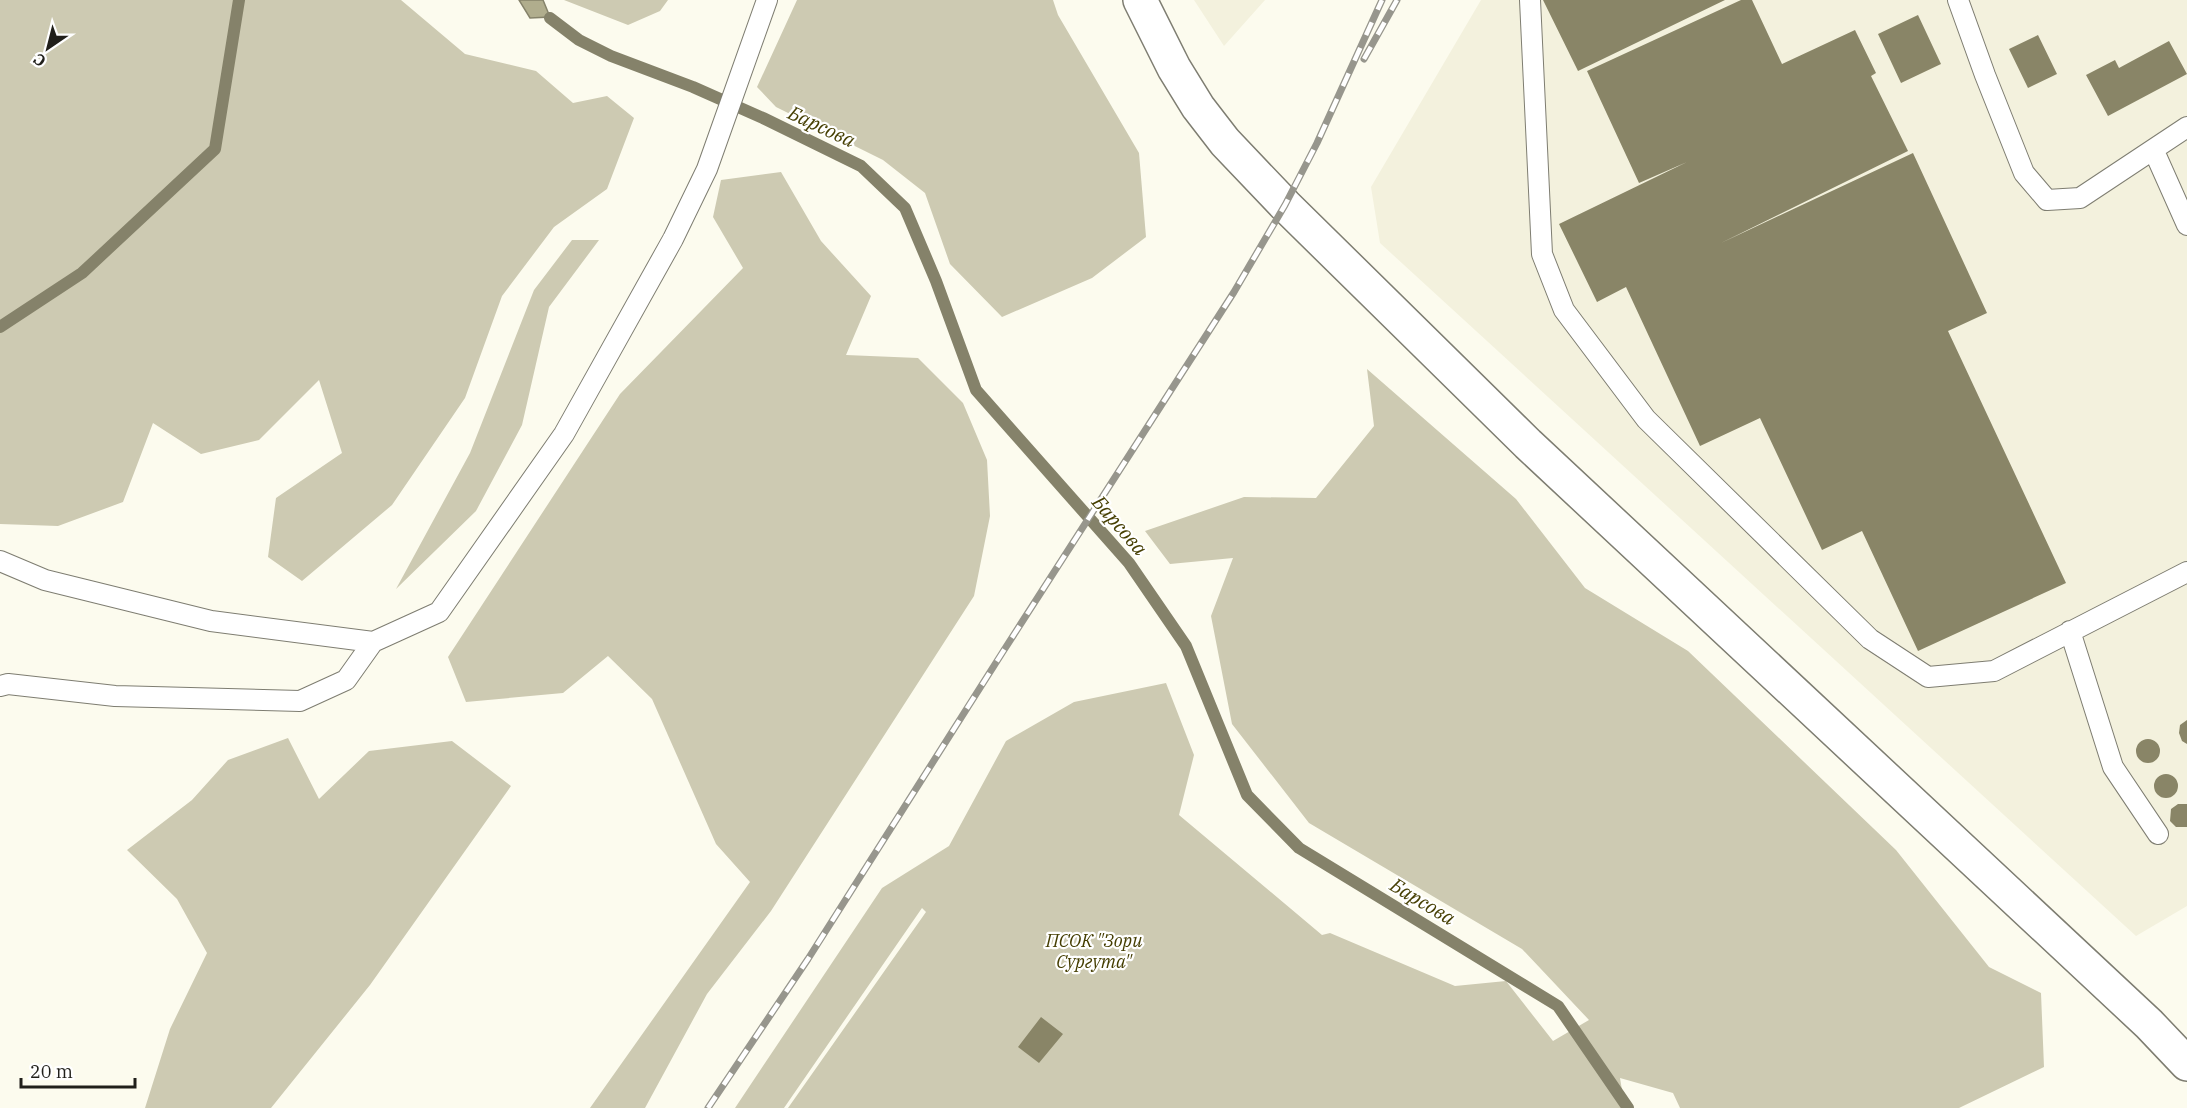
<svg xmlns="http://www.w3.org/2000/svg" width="2187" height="1108" font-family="'IBM Plex Serif',serif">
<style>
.built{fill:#f3f1dd}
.green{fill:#cdcab2}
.water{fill:#b0ad8d;stroke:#85826a;stroke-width:1.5}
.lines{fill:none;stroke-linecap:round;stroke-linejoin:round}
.stream{stroke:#85826a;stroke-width:12}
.building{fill:#898567}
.service-casing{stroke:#7e7d71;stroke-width:22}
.minor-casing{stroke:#7e7d71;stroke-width:36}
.service{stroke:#fff;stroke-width:20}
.minor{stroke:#fff;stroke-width:33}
.rail-casing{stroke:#97968d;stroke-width:7}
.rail{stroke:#fff;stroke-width:4.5;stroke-dasharray:14;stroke-linecap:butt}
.labels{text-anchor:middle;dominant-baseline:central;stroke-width:4.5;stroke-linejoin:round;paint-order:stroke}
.park-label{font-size:18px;font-style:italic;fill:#443d01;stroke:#fff}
.water-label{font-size:20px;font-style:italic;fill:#474004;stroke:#fff}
</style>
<rect width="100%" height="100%" fill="#fcfbee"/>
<path class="built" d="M1194,0H1265L1224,46Z
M1481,0H2187V906L2136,936L1380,243L1371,187Z"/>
<path class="green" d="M0,0H401L465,54L536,71L573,103L607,96L634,118L607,189L554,227L502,296L465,398L392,505L302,581L268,557L276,498L342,453L319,380L259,440L201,454L153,423L123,502L58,526L0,524Z
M564,0H668L660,11L628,25Z
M797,0H1053L1058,15L1139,153L1146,237L1092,278L1002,317L950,264L925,193L883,160L776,107L757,87Z
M781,172L821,241L871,296L846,355L918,358L963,403L987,460L990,516L974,596L771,911L707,994L645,1108H590L750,882L716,844L652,699L608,656L563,693L466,702L448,657L620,394L743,268L713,217L721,180Z
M572,240H599L549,307L522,425L476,511L396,589L470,453L534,290Z
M1367,369L1516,499L1585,588L1688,651L1896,850L1989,967L2041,993L2044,1067L1959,1108H1680L1673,1093L1620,1078L1625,1108H788L926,912L922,908L784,1108H735L882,888L949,846L1006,741L1074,702L1166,683L1194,755L1179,815L1322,935L1330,933L1455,986L1506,981L1553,1041L1589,1020L1522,949L1309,823L1232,724L1211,616L1233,558L1170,564L1145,531L1244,497L1316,498L1374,426Z
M288,738L319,799L369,751L452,741L511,786L370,985L271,1108H145L170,1029L207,953L177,899L127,850L192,800L228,760Z"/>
<path class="water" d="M519,0H543L550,17L530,18Z"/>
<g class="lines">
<path class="stream" d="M550,18L579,40L611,56L693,87L763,118L861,166L905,208L936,281L976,390L1129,563L1186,646L1247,795L1299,848L1558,1006L1628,1108
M0,327L82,273L215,149L239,0"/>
</g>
<path class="building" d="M1543,0H1725L1578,71Z
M1741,0H1752L1782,64L1855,30L1876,73L1871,76L1908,151L1721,243L1913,153L1987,313L1948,331L2066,583L1918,651L1862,531L1822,550L1760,418L1700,446L1626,287L1597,302L1559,224L1687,162L1639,183L1587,71Z
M1918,15L1941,64L1901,83L1878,34Z
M2038,35L2057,74L2028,88L2009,49Z
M2169,41L2187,74L2108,116L2086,75L2115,60L2119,68Z
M2187,720V744L2182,741L2179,733L2180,725Z
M2136 751a12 12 0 1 1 24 0a12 12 0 1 1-24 0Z
M2154 786a12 12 0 1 1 24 0a12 12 0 1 1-24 0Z
M2178,804H2187V827H2176L2170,821L2171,809Z
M1041,1017L1063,1034L1039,1063L1018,1047Z"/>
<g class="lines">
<g class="service-casing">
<path id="service" d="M1530,0L1542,254L1564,310L1646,419L1870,639L1928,677L1994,671L2187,572
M1958,0L1985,75L2024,173L2047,200L2080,198L2187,127
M2154,151L2187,225
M0,561L45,580L211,621L373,642L439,612L564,434L673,239L707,169L767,0
M2070,631L2113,767L2158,834
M0,686L8,684L115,696L300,701L346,680L373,642"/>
</g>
<g class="minor-casing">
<path id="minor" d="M1140,0L1174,68L1198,107L1225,142L1285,205L1528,444L2149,1024L2187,1064"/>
</g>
<use href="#service" class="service"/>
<use href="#minor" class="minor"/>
<g class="rail-casing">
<path id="rail" d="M1364,59L1397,0
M708,1108L808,959L1004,650L1234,292L1285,205L1317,143L1382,0"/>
</g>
<use href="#rail" class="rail"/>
</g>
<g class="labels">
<g class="park-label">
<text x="1094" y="940">ПСОК "Зори<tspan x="1094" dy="21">Сургута"</tspan></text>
</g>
<g class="water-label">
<text transform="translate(822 126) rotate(25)">Барсова</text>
<text transform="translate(1120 525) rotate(49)">Барсова</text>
<text transform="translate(1423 901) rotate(31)">Барсова</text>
</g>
</g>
<g transform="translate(48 48) rotate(215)" stroke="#ffffff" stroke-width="4.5" paint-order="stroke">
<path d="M0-4.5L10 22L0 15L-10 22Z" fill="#201f1a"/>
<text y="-9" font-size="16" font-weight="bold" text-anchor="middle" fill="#201f1a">С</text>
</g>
<path d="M21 1078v9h114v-9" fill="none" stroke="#201f1a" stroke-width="3"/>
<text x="30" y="1078" font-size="18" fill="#201f1a" stroke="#ffffff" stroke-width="4.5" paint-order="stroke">20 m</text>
</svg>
